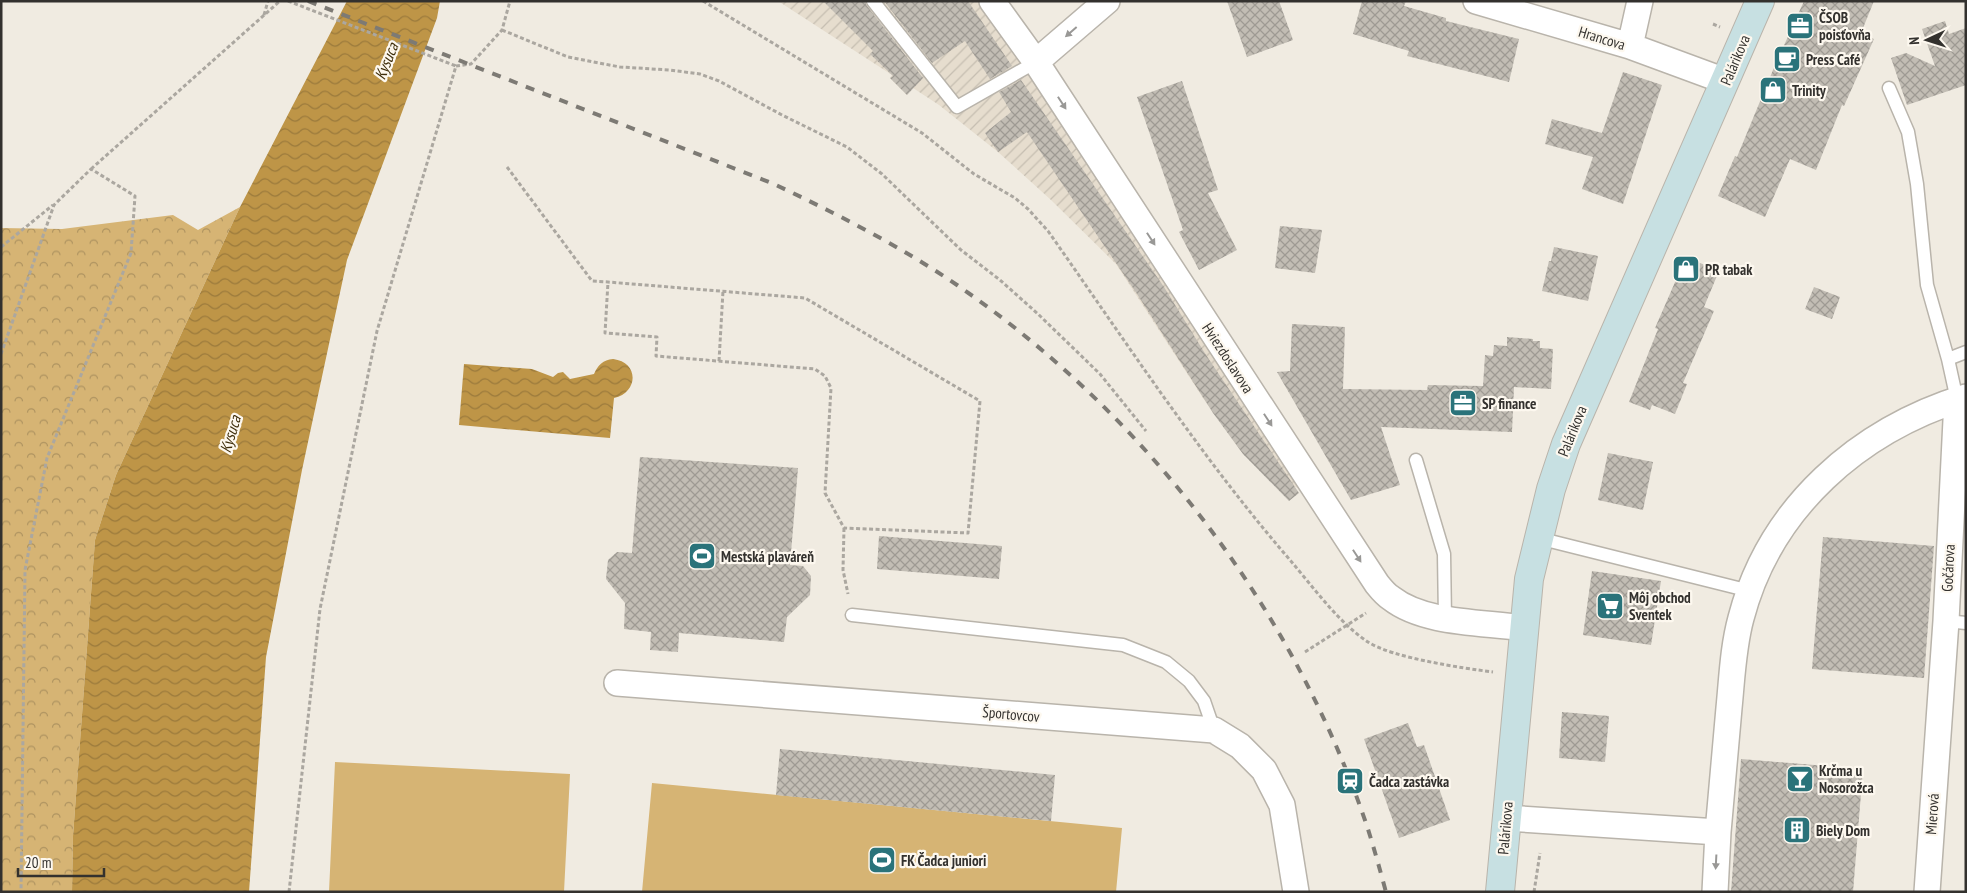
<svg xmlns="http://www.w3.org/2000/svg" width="1967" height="893" font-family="'PT Sans Narrow',sans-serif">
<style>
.industrial{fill:url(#industrial-furrows)}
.forest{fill:url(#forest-crowns)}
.park{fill:#d6b474}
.water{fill:url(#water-waves)}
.building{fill:url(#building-cross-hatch)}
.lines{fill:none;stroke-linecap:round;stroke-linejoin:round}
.service-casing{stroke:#b9b4ab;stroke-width:15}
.minor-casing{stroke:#b9b4ab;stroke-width:28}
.secondary-casing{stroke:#b9b4ab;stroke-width:30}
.path{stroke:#aba7a0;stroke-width:3;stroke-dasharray:4 2.5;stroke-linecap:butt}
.service{stroke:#fff;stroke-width:12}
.minor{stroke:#fff;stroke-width:25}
.secondary{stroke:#c7e0e2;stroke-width:28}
.rail{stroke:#7d7a74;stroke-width:4;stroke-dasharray:9 9;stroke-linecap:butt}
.oneway{fill:#999896}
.labels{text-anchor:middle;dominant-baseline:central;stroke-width:4.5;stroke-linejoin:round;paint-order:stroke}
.poi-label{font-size:15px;font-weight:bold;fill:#33312e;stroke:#fdf8ef;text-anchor:start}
.street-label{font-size:15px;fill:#33312e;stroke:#fdf8ef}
.water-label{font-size:16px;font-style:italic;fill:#3f2e0b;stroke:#fdf8ef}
</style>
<defs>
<pattern id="industrial-furrows" width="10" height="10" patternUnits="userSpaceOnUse" patternTransform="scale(1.25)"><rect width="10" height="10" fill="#e6ddce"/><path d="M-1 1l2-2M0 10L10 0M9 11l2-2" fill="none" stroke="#c6beb1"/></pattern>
<pattern id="forest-crowns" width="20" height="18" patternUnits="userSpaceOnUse" patternTransform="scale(1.25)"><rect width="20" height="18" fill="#d6b474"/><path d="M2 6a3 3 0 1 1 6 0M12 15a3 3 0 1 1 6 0" fill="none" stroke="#ae9360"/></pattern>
<pattern id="water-waves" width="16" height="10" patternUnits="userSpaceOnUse" patternTransform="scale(1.25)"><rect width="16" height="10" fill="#be9547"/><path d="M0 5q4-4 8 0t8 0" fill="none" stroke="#9b7a3c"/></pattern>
<pattern id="building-cross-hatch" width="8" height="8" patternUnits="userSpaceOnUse" patternTransform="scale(1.25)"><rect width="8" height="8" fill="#c2bdb4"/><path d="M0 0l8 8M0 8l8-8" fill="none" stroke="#9e9a93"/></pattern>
</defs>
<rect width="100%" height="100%" fill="#f0ebe1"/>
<path class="industrial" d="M778,1H983L1303,490L1265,475L1243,454L1203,398L1116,264L1051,200L998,152L939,105L913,88L907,95L890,78L892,75Z"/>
<path class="forest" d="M240,207L116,475L95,540L73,836L72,892H1V228L62,229L173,215L198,230Z"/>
<path class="park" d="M335,762L570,774L564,892H329Z
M652,783L1122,828L1116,892H642Z"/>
<path class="water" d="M347,1H440L437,18L347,260L302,470L266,657L249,892H72L73,836L95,540L116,475L240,207Z
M613,359C639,362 639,392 614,398L610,438L459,425L464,364L532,369L553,377L558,373L563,372L570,379L594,374C598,365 603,360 613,359Z"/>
<path class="building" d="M823,1H865L867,6L923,78L907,95L890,78L893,76L870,54L873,51Z
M884,1H968L1012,66L990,79L965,41L932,63Z
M1227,1H1279L1293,40L1247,57Z
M1362,1H1406L1404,6L1446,18V21L1519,39L1509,82L1407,56L1409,51L1353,34Z
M1804,1H1874L1861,33L1874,39L1844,106L1842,105L1816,170L1790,159L1765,217L1718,196L1735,156L1737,157L1773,70Z
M1945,21L1949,34L1966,28V85L1907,105L1891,58L1906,53L1935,66L1922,29Z
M1623,72L1662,85L1623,204L1582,189L1593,157L1545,144L1552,119L1602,133Z
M1021,80L1164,287L1206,355L1299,493L1289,501L1243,454L1213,413L1137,294L1027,132L998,152L985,133L1011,112L999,92Z
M1182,81L1218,190L1208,193L1237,250L1199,270L1179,232L1183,230L1137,97Z
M1280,226L1322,230L1315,273L1275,268Z
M1554,247L1598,256L1588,301L1542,291L1549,261H1551Z
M1686,257L1719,271L1704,307L1714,311L1683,383L1687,384L1675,414L1652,405L1650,410L1629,402L1658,329L1655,328Z
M1814,287L1840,297L1832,319L1805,309Z
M1292,324L1345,327L1343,389L1427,390L1428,385L1483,386L1485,355L1493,356L1494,345L1507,346V337L1533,339V341H1540V348L1553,349L1551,389L1514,387L1512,432L1381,427L1400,485L1351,500L1277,372L1290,371Z
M1608,453L1653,462L1643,510L1598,500Z
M640,457L798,468L790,565L803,566L811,576L810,595L787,617L784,642L679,633L678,652L650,650L651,632L624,629L625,603L606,579L608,560L617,552L632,553Z
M879,536L1002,546L999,579L877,569Z
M1823,537L1934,546L1924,678L1812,669Z
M1592,571L1661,581L1651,645L1583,635Z
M1562,712L1609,716L1605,762L1559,758Z
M1408,723L1417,747L1424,745L1450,820L1399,838L1364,739Z
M780,749L1055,775L1051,821L776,795Z
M1741,759L1863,769L1853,892H1731Z"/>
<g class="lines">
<g class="service-casing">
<path id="service" d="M873,1L957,107L1036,62
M1889,88L1908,132L1917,184L1927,285L1948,359L1957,400
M1948,359L1966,352
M1416,460L1444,554L1445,619
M1538,538L1750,591
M852,615L1123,645L1166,662L1189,681L1204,701L1214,730
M1946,621L1966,623"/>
</g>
<g class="minor-casing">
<path id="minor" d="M992,1L1036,62L1377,584C1381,589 1386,595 1391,598C1424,624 1483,622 1523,628
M1476,1L1630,46L1725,81
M1630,46L1640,1
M1036,62L1107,1
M617,683L1214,730L1240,746L1264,770L1282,805L1296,892
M1506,818L1718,832C1722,791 1725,749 1729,708C1732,678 1733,647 1741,618C1770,507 1859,430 1966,397
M1715,892L1718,832
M1927,892L1946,621L1957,400"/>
</g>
<g class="secondary-casing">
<path id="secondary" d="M1500,892L1529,579L1551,489L1566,444L1760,1"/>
</g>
<path class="path" d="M288,1L456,66
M703,1L922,133L974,174L1015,198L1028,209L1048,231C1126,342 1201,457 1290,560C1313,587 1339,623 1368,642C1393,658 1462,668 1493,672
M264,15L268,1
M1713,24L1720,27
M502,30L568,57L620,67L670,70L700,74L719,81L782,115L847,147L882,174L961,250L1000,280L1038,314L1100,374L1146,431
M507,167L592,281L608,282L805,298L980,401L968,533L844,528L825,493L831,388L825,376L815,369L656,356L657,337L605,333L608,282
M91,169L280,1
M1,247L53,205
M1,354L54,205L91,169L135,196L131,253L47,458L25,570L21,892
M719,361L723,291
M844,528L843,570L848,594
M1305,652L1366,613
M289,892L320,609L377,331L456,66L471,64L502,30L510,1
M1534,892L1540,853"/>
<use href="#service" class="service"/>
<use href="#minor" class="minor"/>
<use href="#secondary" class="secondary"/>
<path class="rail" d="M308,1L774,184C837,214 900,246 957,285C1147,416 1293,608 1367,826C1374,848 1380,870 1386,892"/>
</g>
<defs><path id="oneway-solid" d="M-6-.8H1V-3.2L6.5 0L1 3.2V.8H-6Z" transform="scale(1.25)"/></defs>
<g class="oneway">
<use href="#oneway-solid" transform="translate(1071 32) rotate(139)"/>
<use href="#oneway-solid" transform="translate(1062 103) rotate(57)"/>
<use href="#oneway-solid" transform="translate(1151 239) rotate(57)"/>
<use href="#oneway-solid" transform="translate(1268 420) rotate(57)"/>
<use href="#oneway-solid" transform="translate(1357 556) rotate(57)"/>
<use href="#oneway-solid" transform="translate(1716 862) rotate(93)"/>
</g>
<defs>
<g id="office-square" transform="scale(1.4375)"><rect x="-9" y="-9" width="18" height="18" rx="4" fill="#2a737a" stroke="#fdf8ef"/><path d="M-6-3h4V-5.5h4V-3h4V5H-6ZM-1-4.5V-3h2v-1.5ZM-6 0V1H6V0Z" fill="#fff"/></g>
<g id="cafe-square" transform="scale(1.4375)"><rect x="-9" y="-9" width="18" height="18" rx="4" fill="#2a737a" stroke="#fdf8ef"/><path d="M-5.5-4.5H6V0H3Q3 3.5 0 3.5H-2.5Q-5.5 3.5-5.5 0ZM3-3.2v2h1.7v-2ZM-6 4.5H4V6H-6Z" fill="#fff"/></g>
<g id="shop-square" transform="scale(1.4375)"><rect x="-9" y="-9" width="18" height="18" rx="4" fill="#2a737a" stroke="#fdf8ef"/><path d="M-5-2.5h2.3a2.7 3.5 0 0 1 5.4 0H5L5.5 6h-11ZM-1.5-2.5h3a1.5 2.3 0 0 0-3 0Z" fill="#fff"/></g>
<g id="stadium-square" transform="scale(1.4375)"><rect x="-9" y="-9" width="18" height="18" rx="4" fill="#2a737a" stroke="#fdf8ef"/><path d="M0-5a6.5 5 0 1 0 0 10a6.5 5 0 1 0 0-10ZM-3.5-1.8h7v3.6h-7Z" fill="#fff"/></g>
<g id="supermarket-square" transform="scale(1.4375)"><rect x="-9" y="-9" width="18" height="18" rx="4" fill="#2a737a" stroke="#fdf8ef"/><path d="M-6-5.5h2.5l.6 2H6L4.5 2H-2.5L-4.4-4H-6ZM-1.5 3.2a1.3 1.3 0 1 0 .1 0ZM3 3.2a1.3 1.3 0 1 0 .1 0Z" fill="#fff"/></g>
<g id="bar-square" transform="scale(1.4375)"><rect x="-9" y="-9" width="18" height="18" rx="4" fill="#2a737a" stroke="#fdf8ef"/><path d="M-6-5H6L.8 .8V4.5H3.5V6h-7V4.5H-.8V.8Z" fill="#fff"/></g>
<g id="station-square" transform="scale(1.4375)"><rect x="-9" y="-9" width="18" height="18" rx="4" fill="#2a737a" stroke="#fdf8ef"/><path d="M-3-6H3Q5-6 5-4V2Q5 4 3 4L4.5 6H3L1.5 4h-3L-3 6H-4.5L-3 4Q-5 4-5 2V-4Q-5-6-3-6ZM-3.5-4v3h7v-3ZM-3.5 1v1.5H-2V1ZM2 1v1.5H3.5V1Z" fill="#fff"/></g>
<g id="building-square" transform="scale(1.4375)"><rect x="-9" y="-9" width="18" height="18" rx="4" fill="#2a737a" stroke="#fdf8ef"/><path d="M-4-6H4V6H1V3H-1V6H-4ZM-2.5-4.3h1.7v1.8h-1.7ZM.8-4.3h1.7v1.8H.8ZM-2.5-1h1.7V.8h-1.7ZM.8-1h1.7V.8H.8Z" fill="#fff"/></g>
</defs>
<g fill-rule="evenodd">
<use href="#office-square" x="1800" y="26"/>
<use href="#cafe-square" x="1787" y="59"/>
<use href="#shop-square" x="1773" y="90"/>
<use href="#shop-square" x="1686" y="269"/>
<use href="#office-square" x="1463" y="403"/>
<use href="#stadium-square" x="702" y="556"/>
<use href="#supermarket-square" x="1610" y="606"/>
<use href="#bar-square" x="1800" y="779"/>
<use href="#station-square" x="1350" y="781"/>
<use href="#building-square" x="1797" y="830"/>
<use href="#stadium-square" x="882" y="860"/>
</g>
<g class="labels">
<g class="poi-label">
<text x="1819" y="17">ČSOB<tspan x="1819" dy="17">poisťovňa</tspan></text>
<text x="1806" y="59">Press Café</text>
<text x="1792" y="90">Trinity</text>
<text x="1705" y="269">PR tabak</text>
<text x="1482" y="403">SP finance</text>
<text x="721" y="556">Mestská plaváreň</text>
<text x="1629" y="597">Môj obchod<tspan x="1629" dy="17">Sventek</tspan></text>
<text x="1819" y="770">Krčma u<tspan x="1819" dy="17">Nosorožca</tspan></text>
<text x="1369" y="781">Čadca zastávka</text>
<text x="1816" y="830">Biely Dom</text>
<text x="901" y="860">FK Čadca juniori</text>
</g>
<g class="street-label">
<text transform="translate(1602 38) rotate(17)">Hrancova</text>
<text transform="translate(1735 60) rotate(-67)">Palárikova</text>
<text transform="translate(1228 358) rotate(57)">Hviezdoslavova</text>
<text transform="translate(1572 431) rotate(-68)">Palárikova</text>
<text transform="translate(1948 568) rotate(-87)">Gočárova</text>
<text transform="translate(1011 714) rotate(5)">Športovcov</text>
<text transform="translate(1932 814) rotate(-86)">Mierová</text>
<text transform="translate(1505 828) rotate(-85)">Palárikova</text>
</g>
<g class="water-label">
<text transform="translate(386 61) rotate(-68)">Kysuca</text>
<text transform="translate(230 434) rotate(-73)">Kysuca</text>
</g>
</g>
<rect width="1967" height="893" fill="none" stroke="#33312e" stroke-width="5"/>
<g transform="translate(1927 40) rotate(266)" stroke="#fdf8ef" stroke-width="4" paint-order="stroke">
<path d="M0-4L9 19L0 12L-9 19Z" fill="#33312e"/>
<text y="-8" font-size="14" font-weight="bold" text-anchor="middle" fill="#33312e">N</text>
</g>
<path d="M18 868v8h86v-8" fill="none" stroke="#33312e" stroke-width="2.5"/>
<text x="25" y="868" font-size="15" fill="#33312e" stroke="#fdf8ef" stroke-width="4" paint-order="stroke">20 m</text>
</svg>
